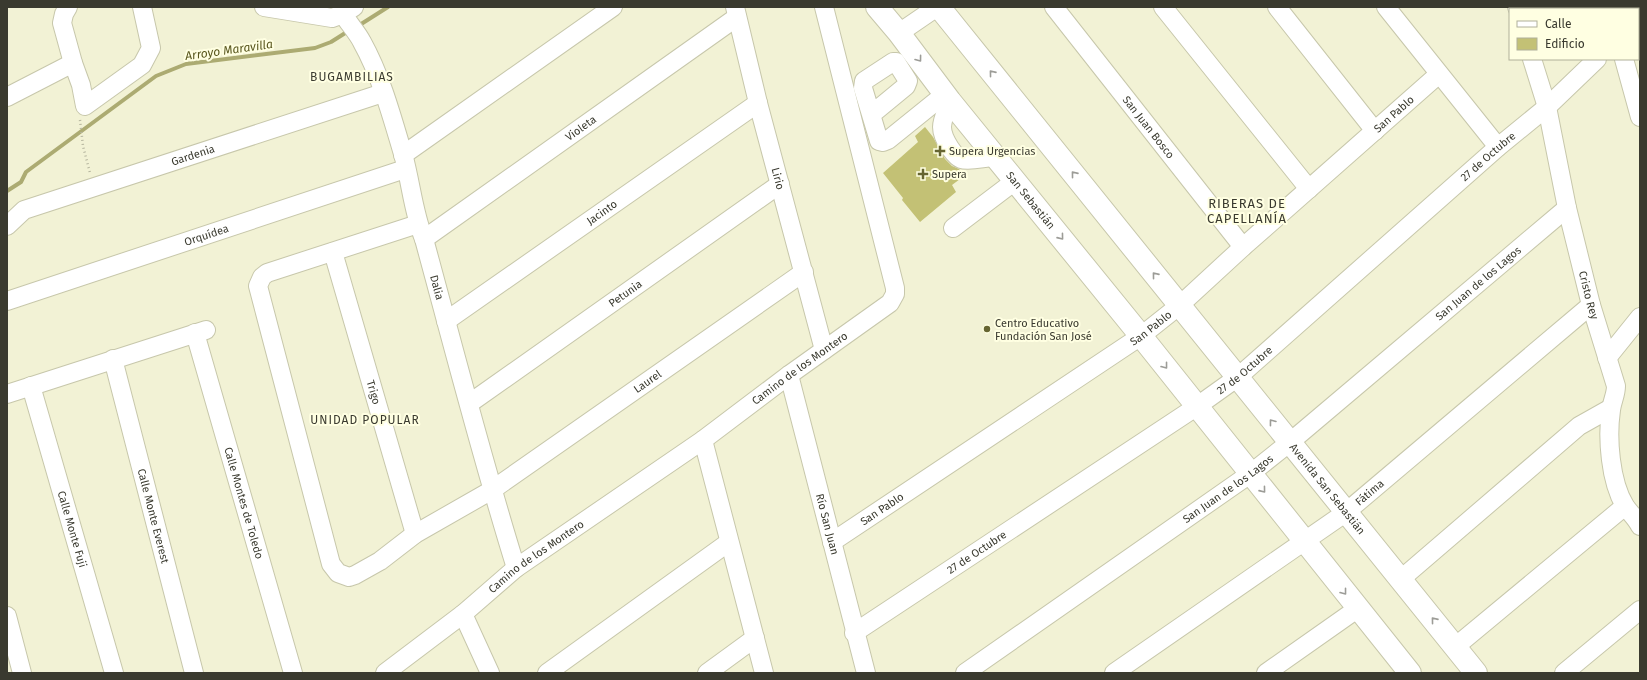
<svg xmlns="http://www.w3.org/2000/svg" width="1647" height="680" font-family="'Fira Sans',sans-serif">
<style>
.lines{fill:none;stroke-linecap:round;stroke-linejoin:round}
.stream{stroke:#acab72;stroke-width:4}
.building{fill:#c3c175}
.minor-casing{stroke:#c7c7ab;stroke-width:20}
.major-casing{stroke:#c7c7ab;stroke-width:24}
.path{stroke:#b6b69f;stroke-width:2.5;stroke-dasharray:1 3;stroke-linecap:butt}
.minor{stroke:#fff;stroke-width:18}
.major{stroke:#fff;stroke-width:22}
.oneway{stroke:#9c9c97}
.poi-dot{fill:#666531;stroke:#ffffe2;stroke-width:1.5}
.labels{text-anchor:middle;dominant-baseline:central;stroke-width:4;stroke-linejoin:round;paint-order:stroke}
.street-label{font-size:11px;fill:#3a3a2f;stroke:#ffffe2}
.poi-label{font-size:11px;fill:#3a3a2f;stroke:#ffffe2;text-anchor:start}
.water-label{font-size:12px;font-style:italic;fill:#59571e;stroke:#ffffe2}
.neighbourhood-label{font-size:12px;letter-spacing:1px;fill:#3a3a2f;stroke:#ffffe2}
.quarter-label{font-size:13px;letter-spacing:1px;fill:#3a3a2f;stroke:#ffffe2}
</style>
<rect width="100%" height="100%" fill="#f2f2d5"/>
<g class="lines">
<path class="stream" d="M358,26L388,7
M7,191L21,182L26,172L156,76L186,64L315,48L331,42L350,30"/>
</g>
<path class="building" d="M925,127L933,137L945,159L952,166L959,169L964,176L952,185L956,192L920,222L902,200L903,198L883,173L918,142L915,136Z"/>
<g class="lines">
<g class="minor-casing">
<g id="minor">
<path d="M68,7L64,14L62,23L73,63L81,85L85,106L142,65L151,48L142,7"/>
<path d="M264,7L332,18L343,14L354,7"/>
<path id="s1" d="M735,7L758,103L824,350"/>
<path id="s2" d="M1054,7L1243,247"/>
<path d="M1163,7L1309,189"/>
<path d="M1277,7L1375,131"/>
<path d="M1386,7L1498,147"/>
<path d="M1517,7L1518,9"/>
<path d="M1611,7L1612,9"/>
<path id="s3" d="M343,14C349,24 357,32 362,42C381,76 392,117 403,154C411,182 413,212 424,239C454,349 482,459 516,568"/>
<path d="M1638,14L1640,12"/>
<path d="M899,33L937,7"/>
<path id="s4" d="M1532,59L1547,107L1567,208L1591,305L1616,386C1616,395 1612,401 1611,410C1607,438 1610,481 1625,506C1630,513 1636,518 1640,526"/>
<path d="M1624,59L1640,117"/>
<path d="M7,97L73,63"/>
<path d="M950,101C942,122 937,128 950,148C953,152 956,157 961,159C970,162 985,157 995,157"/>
<path d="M872,114L906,86L908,81L896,62H893L864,81L863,88L879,141L883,142L888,140L945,94"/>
<path d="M403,155L613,7"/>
<path id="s5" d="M418,224L267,273L262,277L258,286L331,564L338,573L349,577L355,575L380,561L415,534L492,490L804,272"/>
<path id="s6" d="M7,226L24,210L383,93"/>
<path d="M953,228L1015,181"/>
<path id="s7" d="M424,239L737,17"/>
<path id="s8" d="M333,252L415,534"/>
<path id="s9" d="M7,301L405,169"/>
<path id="s10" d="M446,321L758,103"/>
<path id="s11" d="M195,333L293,673"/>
<path d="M1607,358L1640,317"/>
<path id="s12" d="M113,359L194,673"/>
<path id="s13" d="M789,375L866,673"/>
<path id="s14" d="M31,386L114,673"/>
<path d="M7,394L206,330"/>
<path id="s15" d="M470,403L780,184"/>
<path d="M703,440L764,673"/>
<path id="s16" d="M832,542L1141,336L1180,305L1243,247L1439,74"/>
<path d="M1401,579L1579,426L1611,408"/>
<path d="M463,614L490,673"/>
<path d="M7,616L22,673"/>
<path id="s17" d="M854,633L1196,407L1238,377L1498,147L1547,107L1597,59"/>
<path d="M1455,647L1625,506"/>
<path id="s18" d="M385,673L463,614L516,568L703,440L789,375L890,303L895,294V288L824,7"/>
<path d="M547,673L729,542"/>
<path d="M707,673L755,638"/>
<path id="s19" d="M965,673L1250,474L1289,443L1567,208"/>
<path id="s20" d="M1114,673L1345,513L1591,305"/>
<path d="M1266,673L1357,609"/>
<path d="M1564,673L1640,610"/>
</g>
</g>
<g class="major-casing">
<g id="major">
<path id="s21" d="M877,7L899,33L950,101L1141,336L1410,673"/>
<path id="s22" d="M939,7L1476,673"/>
</g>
</g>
<path class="path" d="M80,120L83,146L90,173"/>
<use href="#minor" class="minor"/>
<use href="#major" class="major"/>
</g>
<defs><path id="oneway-chevron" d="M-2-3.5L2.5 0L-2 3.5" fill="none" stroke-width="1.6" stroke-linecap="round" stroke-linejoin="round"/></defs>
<g class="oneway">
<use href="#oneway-chevron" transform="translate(919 59) rotate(53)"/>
<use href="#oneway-chevron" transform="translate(992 73) rotate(-129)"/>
<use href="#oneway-chevron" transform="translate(1074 174) rotate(-129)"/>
<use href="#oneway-chevron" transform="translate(1061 237) rotate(51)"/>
<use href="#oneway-chevron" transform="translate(1155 275) rotate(-129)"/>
<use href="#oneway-chevron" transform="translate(1165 366) rotate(52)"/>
<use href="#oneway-chevron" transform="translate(1272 422) rotate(-128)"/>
<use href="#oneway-chevron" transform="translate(1263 490) rotate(51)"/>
<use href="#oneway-chevron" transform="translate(1344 592) rotate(52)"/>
<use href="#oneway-chevron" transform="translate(1434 620) rotate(-129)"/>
</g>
<g class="poi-dot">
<path d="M938 145h4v4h4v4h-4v4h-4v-4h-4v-4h4z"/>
<path d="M921 168h4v4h4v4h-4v4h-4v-4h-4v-4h4z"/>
<circle cx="987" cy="329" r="4"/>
</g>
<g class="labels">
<g class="street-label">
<text stroke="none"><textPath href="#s16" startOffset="708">San Pablo</textPath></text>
<text stroke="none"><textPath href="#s2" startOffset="153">San Juan Bosco</textPath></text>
<text stroke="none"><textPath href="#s7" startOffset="192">Violeta</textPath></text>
<text stroke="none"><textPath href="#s6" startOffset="201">Gardenia</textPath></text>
<text stroke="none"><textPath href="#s17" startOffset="795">27 de Octubre</textPath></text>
<text stroke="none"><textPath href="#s1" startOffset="177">Lirio</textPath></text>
<text stroke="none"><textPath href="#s21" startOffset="247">San Sebastián</textPath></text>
<text stroke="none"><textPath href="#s10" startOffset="190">Jacinto</textPath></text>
<text stroke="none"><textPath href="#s9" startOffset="210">Orquídea</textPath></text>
<text stroke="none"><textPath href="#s19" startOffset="645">San Juan de los Lagos</textPath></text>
<text stroke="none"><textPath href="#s3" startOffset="291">Dalia</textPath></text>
<text stroke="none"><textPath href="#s15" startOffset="190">Petunia</textPath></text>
<text stroke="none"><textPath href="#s4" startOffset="243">Cristo Rey</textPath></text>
<text stroke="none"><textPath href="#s16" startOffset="384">San Pablo</textPath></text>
<text stroke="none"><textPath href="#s18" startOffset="515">Camino de los Montero</textPath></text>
<text stroke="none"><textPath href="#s17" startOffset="471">27 de Octubre</textPath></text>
<text stroke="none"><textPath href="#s5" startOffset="843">Laurel</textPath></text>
<text stroke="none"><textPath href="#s8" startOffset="146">Trigo</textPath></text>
<text stroke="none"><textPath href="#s19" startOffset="321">San Juan de los Lagos</textPath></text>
<text stroke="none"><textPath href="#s22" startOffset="619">Avenida San Sebastián</textPath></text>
<text stroke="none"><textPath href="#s20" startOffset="313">Fátima</textPath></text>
<text stroke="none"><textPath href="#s11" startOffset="177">Calle Montes de Toledo</textPath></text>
<text stroke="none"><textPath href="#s16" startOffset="60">San Pablo</textPath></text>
<text stroke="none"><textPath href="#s12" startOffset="162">Calle Monte Everest</textPath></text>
<text stroke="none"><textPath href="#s13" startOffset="154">Río San Juan</textPath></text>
<text stroke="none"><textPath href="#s14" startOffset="149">Calle Monte Fuji</textPath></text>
<text stroke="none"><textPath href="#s17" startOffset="147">27 de Octubre</textPath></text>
<text stroke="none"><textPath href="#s18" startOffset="191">Camino de los Montero</textPath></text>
</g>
<g class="poi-label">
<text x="949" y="151">Supera Urgencias</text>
<text x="932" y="174">Supera</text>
<text x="995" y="323">Centro Educativo<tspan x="995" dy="13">Fundación San José</tspan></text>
</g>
<g class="water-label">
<text transform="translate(229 50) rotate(-8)">Arroyo Maravilla</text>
</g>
<g class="neighbourhood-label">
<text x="352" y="77">BUGAMBILIAS</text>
<text x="365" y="420">UNIDAD POPULAR</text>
</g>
<g class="quarter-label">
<text x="1247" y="203">RIBERAS DE<tspan x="1247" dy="15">CAPELLANÍA</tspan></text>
</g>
</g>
<rect width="1647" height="680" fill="none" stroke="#3a3a2f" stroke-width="16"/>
<rect x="1509" y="8" width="130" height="52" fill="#ffffe2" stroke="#b0b09a"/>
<rect x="1517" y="21" width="20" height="6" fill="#ffffff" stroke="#b0b09a"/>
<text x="1545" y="28" font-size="12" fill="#3a3a2f">Calle</text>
<rect x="1517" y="38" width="20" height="12" fill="#c3c175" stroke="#b0b09a"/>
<text x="1545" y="48" font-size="12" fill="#3a3a2f">Edificio</text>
</svg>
